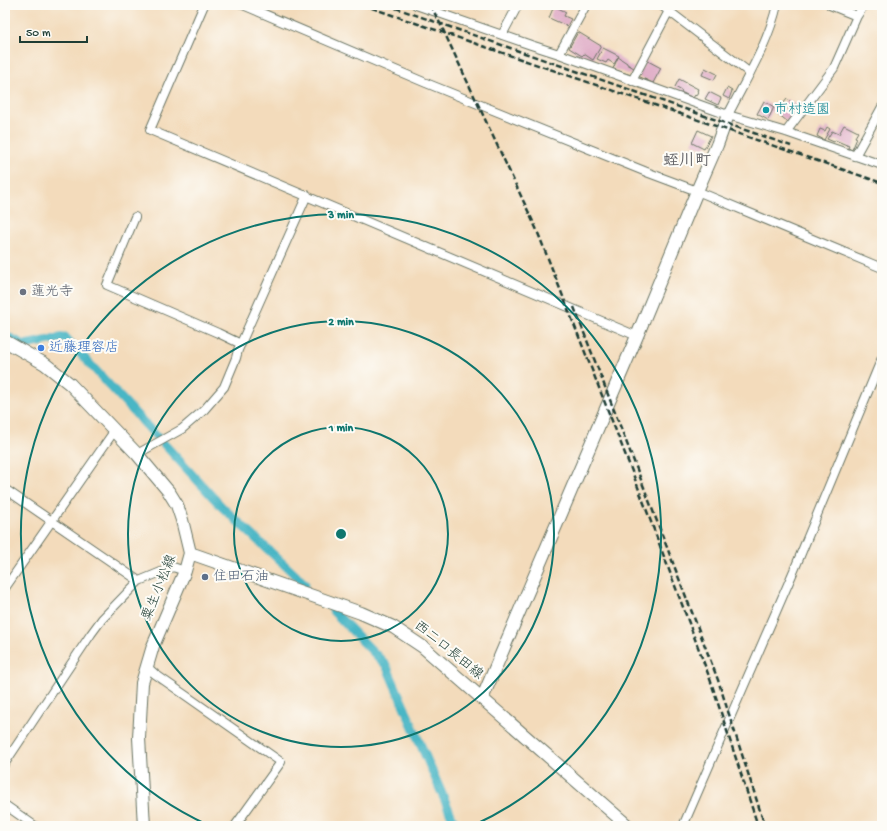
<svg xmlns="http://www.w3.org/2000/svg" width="887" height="831" font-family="'Gochi Hand','Klee One',sans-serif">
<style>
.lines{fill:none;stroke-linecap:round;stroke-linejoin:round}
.canal{stroke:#4ab6c5;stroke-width:9}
.building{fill:#dda6c2}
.street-casing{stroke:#697463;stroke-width:10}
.secondary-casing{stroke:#697463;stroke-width:14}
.street{stroke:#fff;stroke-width:8}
.secondary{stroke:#fff;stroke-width:12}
.rail{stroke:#1f3d34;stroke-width:2.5;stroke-dasharray:6 3;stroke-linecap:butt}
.ring{fill:none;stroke:#0f766e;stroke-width:2}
.culture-dot{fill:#0f9aa8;stroke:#fdfcf7;stroke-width:1.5}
.worship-dot{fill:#6b7280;stroke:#fdfcf7;stroke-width:1.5}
.shop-dot{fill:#3f7fe0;stroke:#fdfcf7;stroke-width:1.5}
.service-dot{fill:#5c6f8a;stroke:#fdfcf7;stroke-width:1.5}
.labels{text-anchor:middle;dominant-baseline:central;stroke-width:4;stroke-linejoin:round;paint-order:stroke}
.culture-label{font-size:14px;fill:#0d838f;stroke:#fdfcf7;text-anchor:start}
.worship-label{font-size:14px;fill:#5b616d;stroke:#fdfcf7;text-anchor:start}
.shop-label{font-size:14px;fill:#366cbe;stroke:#fdfcf7;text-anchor:start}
.service-label{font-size:14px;fill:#4e5e75;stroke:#fdfcf7;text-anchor:start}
.street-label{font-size:14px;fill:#1f3d34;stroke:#fdfcf7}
.quarter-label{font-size:16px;font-weight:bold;fill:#626266;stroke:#fdfcf7}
.centre{fill:#0f766e;stroke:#fdfcf7;stroke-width:2}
.ring-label{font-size:12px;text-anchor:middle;font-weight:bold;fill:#0f766e;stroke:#fdfcf7;stroke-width:4;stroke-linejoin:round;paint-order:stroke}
</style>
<rect width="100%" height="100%" fill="#fdfcf7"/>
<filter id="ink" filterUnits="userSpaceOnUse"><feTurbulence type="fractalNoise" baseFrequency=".025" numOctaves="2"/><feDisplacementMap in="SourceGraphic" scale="8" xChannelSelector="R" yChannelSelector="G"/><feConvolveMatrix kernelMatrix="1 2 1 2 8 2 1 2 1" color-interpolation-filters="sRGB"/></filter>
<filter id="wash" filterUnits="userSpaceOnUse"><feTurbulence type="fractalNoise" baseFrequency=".012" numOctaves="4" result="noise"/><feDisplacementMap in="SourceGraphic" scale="16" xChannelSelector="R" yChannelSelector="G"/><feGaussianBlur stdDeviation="0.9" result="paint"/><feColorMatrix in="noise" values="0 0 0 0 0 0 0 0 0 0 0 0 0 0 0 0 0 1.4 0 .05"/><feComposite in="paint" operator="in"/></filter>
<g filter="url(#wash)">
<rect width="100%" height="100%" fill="#f3dbbb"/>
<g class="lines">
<path class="canal" d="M10,338L25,345L65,337L158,438
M164,444L222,507L305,584
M333,611L386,665L456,826"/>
</g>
<g id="blocks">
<path class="building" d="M554,6L566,12L564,16L571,19L567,26L549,18Z
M578,32L601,46L593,60L584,54L582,56L569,48Z
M603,48L619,56L614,64L608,60L606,63L597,59Z
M618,57L627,63V64L634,68L631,75L613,69Z
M646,60L661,68L653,83L638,76Z
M705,68L717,74L714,80L702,75Z
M679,79L698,89L697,91H698L696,96L695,95L693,98L681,92L682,91L675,87Z
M727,88L732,91L729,99L723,96Z
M709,92L721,98L718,105L705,99Z
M787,99L799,107L788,122L777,113L781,108L785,111L787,107L783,104Z
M764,101L774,107L768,120L757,114Z
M844,125L858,132L855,137L857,138L852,150L848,148L849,146L835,140L834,142L827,139L832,131L839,134Z
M827,127L830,129L824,140L817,136L820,129L825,131Z
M698,130L711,136L704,149L692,143Z"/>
</g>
</g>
<g filter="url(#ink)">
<use href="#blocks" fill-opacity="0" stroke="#697463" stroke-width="1"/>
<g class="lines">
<g class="street-casing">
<path id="street" d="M204,5L150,130L637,336
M243,5L426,83L649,173L697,191L882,268
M416,5L531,45L559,54L728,115L786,132L882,165
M661,5L750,73
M830,5L857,16
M502,35L518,5
M559,54L586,5
M632,81L672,5
M728,115C746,79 768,44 777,5
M786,132L834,68L857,16L864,5
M855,156L882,107
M135,217L107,285L218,333L241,344
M137,454L182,429L204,410L224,387L236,358L238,350L307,195
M5,489L139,581
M5,588L115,430
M146,666L155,674L281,762L235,826
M5,763L91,634L102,619L130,590L139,581L173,567L185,571
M5,805L35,826
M683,826L795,568L882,358"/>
</g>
<g class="secondary-casing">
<path id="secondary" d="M5,341L45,364L70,384L137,454L169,492L177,505L182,520L190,553L185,571L153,646L142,683L139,738L144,826
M190,553L361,613L393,627L423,647L628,826
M482,699L637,336L697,191L717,145L728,115"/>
</g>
<use href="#street" class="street"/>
<use href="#secondary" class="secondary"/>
<path class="rail" d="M363,5L882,183
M387,5L791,146
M430,5L438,19L536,228L633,474L710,679L758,826
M574,307L638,472L718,680L765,826"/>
</g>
</g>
<g class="ring">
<circle cx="341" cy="534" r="107"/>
<circle cx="341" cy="534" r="213"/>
<path d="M208 825A320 320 0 1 1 474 825"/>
</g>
<circle class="culture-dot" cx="766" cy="110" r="4"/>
<circle class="worship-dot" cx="23" cy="292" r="4"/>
<circle class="shop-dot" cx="41" cy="348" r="4"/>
<circle class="service-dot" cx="205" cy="577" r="4"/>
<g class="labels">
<g class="culture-label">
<text x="774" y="110">市村造園</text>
</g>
<g class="worship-label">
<text x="31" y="292">蓮光寺</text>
</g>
<g class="shop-label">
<text x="49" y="348">近藤理容店</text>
</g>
<g class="service-label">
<text x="213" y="577">住田石油</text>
</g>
<g class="street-label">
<text transform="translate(160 588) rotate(-68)">粟生小松線</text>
<text transform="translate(448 651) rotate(39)">西二口長田線</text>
</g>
<g class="quarter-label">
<text x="687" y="162">蛭川町</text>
</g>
</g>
<circle cx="341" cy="534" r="6" class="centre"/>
<g class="ring-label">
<text x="341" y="218">3 min</text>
<text x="341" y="325">2 min</text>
<text x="341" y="431">1 min</text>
</g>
<rect width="887" height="831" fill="none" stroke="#fdfcf7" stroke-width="20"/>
<path d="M20 36v6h67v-6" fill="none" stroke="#1f3d34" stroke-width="2"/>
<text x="26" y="36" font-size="12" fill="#1f3d34" stroke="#fdfcf7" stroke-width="3" paint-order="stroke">50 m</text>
</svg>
